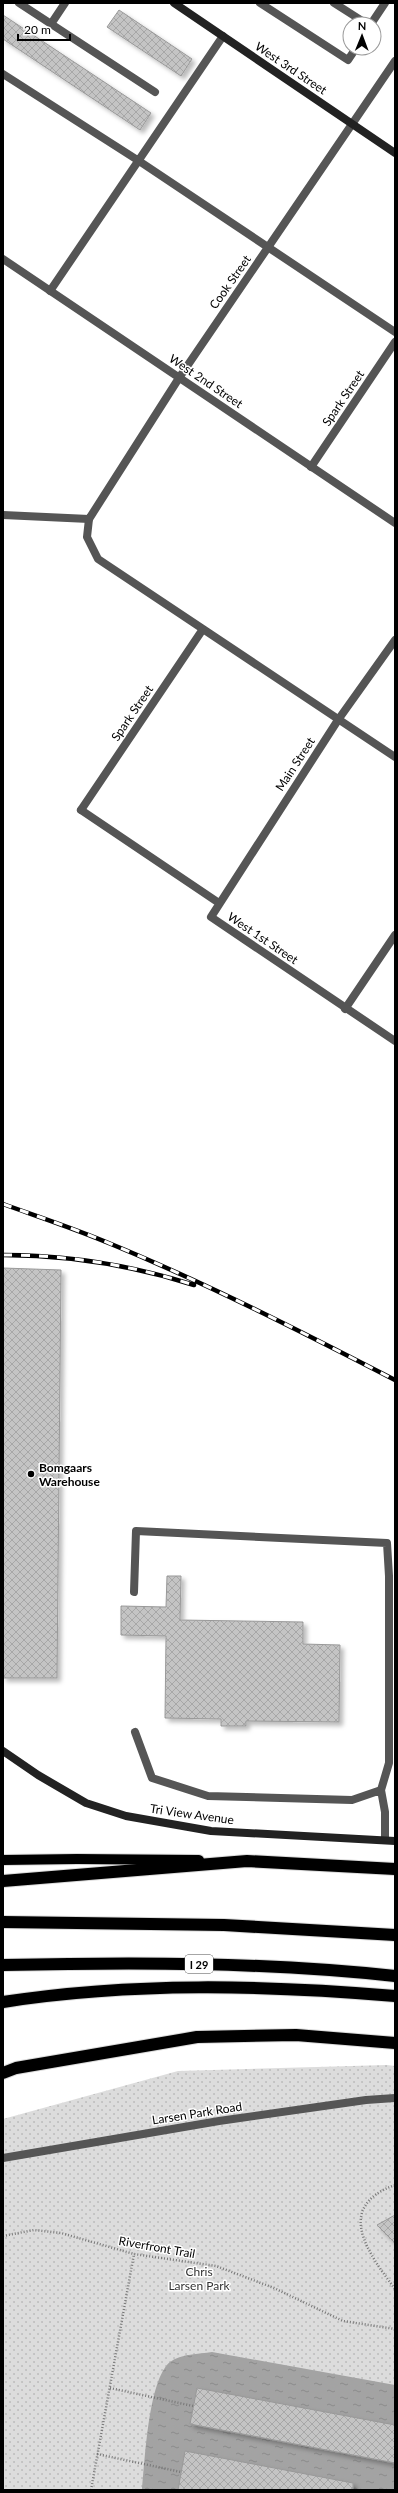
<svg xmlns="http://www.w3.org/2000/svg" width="398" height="2493" font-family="Lato,sans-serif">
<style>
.park{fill:url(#park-dots)}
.water{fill:url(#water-ripples)}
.building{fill:url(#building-cross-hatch);stroke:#999;filter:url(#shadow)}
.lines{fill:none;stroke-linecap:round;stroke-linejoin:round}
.primary-casing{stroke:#dbdbdb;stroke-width:12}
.highway-casing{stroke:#dbdbdb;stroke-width:14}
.path{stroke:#777;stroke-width:2.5;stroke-dasharray:1 2;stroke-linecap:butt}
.lane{stroke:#555;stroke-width:8}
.street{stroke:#555;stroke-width:8}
.secondary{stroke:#222;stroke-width:8}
.primary{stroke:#000;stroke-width:10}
.highway{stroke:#000;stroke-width:12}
.rail-casing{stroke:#000;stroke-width:4.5}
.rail{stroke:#fff;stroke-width:3;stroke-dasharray:9;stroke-linecap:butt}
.poi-dot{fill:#000;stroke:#fff;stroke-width:1.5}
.labels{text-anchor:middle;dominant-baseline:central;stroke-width:3;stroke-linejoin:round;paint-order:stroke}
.shield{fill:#fff;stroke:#4c4c4c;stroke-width:1}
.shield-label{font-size:11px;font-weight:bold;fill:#000}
.street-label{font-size:12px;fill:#000;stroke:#fff}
.poi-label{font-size:12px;font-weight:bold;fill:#000;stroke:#fff;text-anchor:start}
.park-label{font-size:12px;fill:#333;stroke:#fff}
</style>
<defs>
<pattern id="park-dots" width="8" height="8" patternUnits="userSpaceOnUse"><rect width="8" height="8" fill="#dcdcdc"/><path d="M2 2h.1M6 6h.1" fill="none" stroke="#bbb" stroke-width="1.8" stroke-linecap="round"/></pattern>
<pattern id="water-ripples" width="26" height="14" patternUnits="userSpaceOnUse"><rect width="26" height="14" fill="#a3a3a3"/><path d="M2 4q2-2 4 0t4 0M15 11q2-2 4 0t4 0" fill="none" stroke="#8b8b8b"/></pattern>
<pattern id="building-cross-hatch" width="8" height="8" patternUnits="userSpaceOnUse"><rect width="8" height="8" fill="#c4c4c4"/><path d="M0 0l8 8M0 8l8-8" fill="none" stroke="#a7a7a7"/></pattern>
<filter id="shadow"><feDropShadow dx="3.5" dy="3.5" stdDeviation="2" flood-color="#0004"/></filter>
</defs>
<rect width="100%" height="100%" fill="#fff"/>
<path class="park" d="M387,2065L395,2066V2490H3V2119L178,2071Z"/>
<path class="water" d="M212,2352L395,2385V2490H142C145,2462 148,2380 170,2362C181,2354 199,2354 212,2352Z"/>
<path class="building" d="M119,10L192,59L181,76L107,27Z
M3,15L151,113L140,130L3,39Z
M3,1268L61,1270L57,1678H3Z
M167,1576H181L180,1620L303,1622V1644L340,1645L339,1722L246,1721V1726H221V1719L165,1718L166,1636L121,1635V1606L166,1607Z
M395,2215V2243L377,2225Z
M197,2388L395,2425V2463L190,2424Z
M185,2451L353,2483V2490H178Z"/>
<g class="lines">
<g class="primary-casing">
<path id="primary" d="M3,1860L77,1859L199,1860"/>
</g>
<g class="highway-casing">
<path id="highway" d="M3,1881L247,1861L395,1869
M3,1922L224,1925L395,1935
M3,1965C134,1962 265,1962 395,1976
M3,2002C133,1982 264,1985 395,1996
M3,2073L16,2068L197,2037L296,2035L395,2043"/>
</g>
<path class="path" d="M395,2185C333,2207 369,2254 395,2289
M3,2236L34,2230L61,2233L134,2254L216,2266L274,2288L343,2321L395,2329
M110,2388L193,2406
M97,2454L181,2472
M91,2490L134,2254"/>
<path class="lane" d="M19,3L155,92
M260,3L348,60L356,48
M334,3L367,24
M51,24L65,3
M371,24L385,3
M3,74L139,161L395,332
M50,291L223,36
M311,467L395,342
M89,519L87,537L98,559L395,757
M81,810L203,629
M345,1009L395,935
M134,1592L136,1531L387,1543L389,1576V1763L381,1790L352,1800L208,1796L152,1778L135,1732
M381,1790L385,1812V1840"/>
<path class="street" d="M3,259L395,523
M3,515L89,519L179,378L395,61
M395,640L338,720L211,917L395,1041
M81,810L219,903
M3,2158L219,2121L366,2100L395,2098"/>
<path class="secondary" d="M174,3L395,153
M3,1751L38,1775L86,1803L126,1816L211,1831L395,1841"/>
<use href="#primary" class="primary"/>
<use href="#highway" class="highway"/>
<g class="rail-casing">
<path id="rail" d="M3,1204C39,1217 76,1229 111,1244C208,1284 302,1332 395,1380
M3,1255C69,1255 131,1265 194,1285"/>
</g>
<use href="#rail" class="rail"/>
</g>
<circle class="poi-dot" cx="31" cy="1474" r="4"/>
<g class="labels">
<rect class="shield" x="185" y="1955" width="28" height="18" rx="3"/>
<g class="shield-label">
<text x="199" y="1964">I 29</text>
</g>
<g class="street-label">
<text transform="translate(291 68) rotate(34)">West 3rd Street</text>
<text transform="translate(230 282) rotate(-55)">Cook Street</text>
<text transform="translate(206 381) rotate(34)">West 2nd Street</text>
<text transform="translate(343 398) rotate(-56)">Spark Street</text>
<text transform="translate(132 713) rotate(-56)">Spark Street</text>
<text transform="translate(295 764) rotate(-57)">Main Street</text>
<text transform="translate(263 938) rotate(34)">West 1st Street</text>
<text transform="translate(192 1814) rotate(8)">Tri View Avenue</text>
<text transform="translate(197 2113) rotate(-9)">Larsen Park Road</text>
<text transform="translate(157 2247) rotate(10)">Riverfront Trail</text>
</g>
<g class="poi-label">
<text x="39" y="1467">Bomgaars<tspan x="39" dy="14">Warehouse</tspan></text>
</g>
<g class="park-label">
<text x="199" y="2271">Chris<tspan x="199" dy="14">Larsen Park</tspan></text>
</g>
</g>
<rect width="398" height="2493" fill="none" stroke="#000000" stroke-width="8"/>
<g transform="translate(362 36) rotate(1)"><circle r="19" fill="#ffffff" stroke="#999999"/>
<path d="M0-3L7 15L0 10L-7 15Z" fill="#000000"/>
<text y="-6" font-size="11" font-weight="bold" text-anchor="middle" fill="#000000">N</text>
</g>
<path d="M18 34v6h52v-6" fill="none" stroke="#000000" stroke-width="2"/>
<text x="24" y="34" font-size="12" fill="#000000" stroke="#ffffff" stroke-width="3" paint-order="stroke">20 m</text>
</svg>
